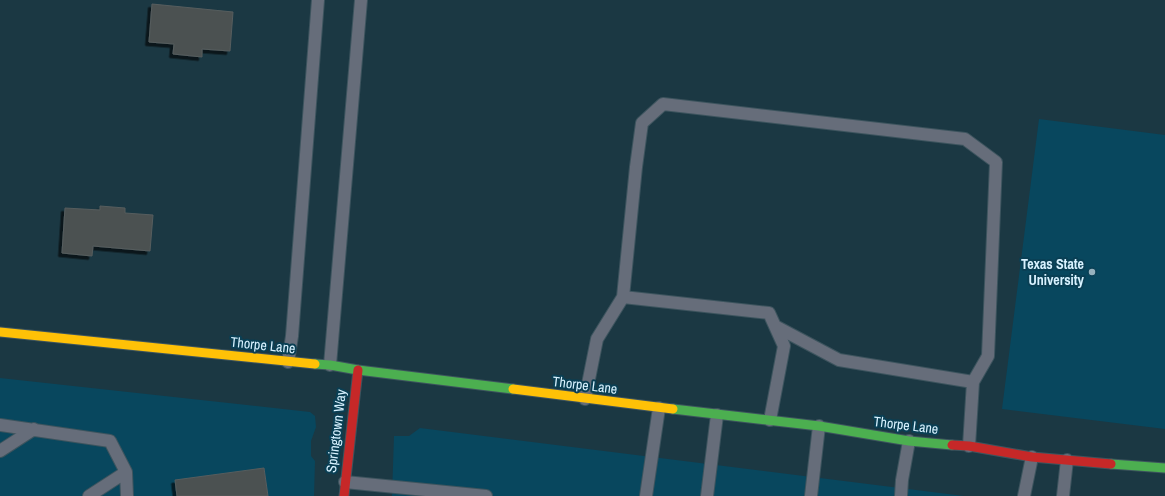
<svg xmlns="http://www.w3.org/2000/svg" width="1165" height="496" font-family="'Archivo Narrow',sans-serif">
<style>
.built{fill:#08475e}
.building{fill:#4c5151;stroke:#565d5e;filter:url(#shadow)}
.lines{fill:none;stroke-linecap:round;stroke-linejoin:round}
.lane-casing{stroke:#3d545e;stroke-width:14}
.fast-casing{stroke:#3d545e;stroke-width:11}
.slow-casing{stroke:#3d545e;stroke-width:11}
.jam-casing{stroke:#3d545e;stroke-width:11}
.lane{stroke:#666d7a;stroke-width:12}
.fast{stroke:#4caf50;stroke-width:9}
.slow{stroke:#ffc107;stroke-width:9}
.jam{stroke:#c62828;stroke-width:9}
.poi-dot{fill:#96b1bd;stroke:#0a3f54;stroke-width:1.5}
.labels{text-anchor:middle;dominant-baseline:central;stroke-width:4;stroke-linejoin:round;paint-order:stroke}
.poi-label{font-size:14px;font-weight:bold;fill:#d8f2ff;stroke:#0a3f54;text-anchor:end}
.street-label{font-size:14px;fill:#d8f2ff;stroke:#0a3f54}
</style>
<defs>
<filter id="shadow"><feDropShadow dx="-3.5" dy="3.5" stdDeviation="0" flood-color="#0009"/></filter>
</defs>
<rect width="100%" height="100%" fill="#1b3843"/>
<path class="built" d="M1039,119L1165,135V429L1002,409Z
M0,378L310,412L315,416L316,427L311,441V456L315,461L314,496H0Z
M420,428L964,496H392L394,436H409Z"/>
<path class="building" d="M152,4L233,12L230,51L202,49V57L173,54L174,44L149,42Z
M100,206L125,208V213L153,215L150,251L93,246L92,256L62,253L65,208L100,210Z
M264,468L268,496H177L175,480Z"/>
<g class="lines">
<g class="lane-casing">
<path id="lane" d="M623,297L769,313L784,346L770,420
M775,326L839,360L973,382L969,446
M288,362L292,336L318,0
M330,365L361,0
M585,399L597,339L623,297L636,167L642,123L663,104L965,139L996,162L988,356L973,382
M0,425L110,441L126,472L127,496
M0,451L34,429
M345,482L486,496
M89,496L126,472
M646,496L659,408
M707,496L717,415
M811,496L819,426
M901,496L902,480L909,441
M1024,496L1032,457
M1063,496L1067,460"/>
</g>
<g class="fast-casing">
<path id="fast" d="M315,364L330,365L358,370L513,389
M673,409L819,426L909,441L952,445
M1111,464L1165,468"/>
</g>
<g class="slow-casing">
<path id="slow" d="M0,332L315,364
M513,389L673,409"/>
</g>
<g class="jam-casing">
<path id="jam" d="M952,445L969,446L1032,457L1111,464
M344,496L358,370"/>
</g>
<use href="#lane" class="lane"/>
<use href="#fast" class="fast"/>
<use href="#slow" class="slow"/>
<use href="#jam" class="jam"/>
</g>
<circle class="poi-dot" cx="1092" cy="272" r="4"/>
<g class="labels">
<g class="poi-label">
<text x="1084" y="264">Texas State<tspan x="1084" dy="16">University</tspan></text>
</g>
<g class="street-label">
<text transform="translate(263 345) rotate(6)">Thorpe Lane</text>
<text transform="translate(585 385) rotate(7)">Thorpe Lane</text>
<text transform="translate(906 425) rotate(7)">Thorpe Lane</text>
<text transform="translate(336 431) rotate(-83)">Springtown Way</text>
</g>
</g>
</svg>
